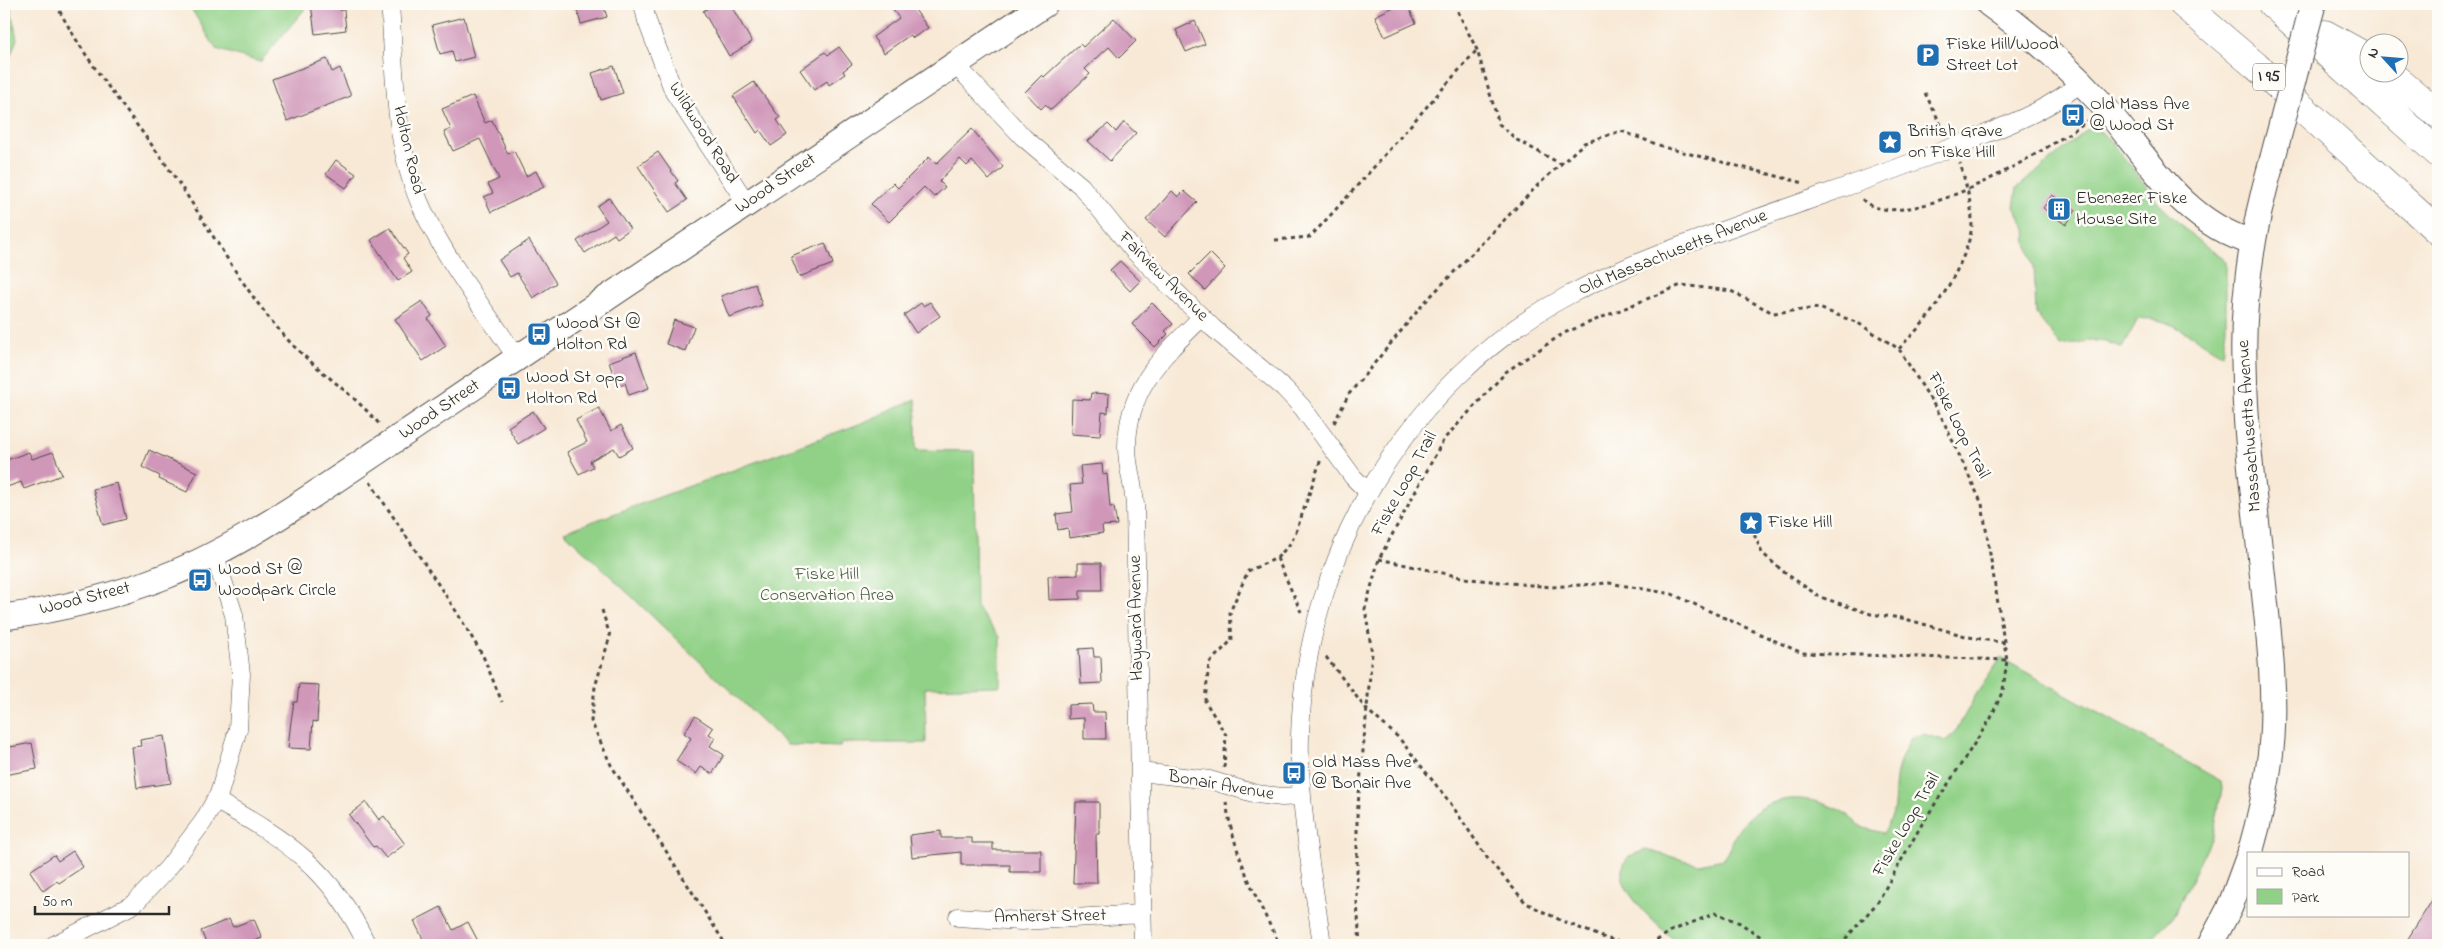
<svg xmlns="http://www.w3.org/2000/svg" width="2442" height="949" font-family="'Indie Flower',sans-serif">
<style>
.green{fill:#91d187;stroke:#5e7e59}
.building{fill:#d097b9}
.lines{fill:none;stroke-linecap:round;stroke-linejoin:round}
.street-casing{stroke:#4a4845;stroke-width:19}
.secondary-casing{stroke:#4a4845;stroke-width:27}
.highway-casing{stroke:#4a4845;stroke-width:29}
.path{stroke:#4a4845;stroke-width:3;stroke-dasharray:4 4;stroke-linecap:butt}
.street{stroke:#fff;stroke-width:18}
.secondary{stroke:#fff;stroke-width:25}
.highway{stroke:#fff;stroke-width:28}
.secondary-bridge-casing{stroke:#4a4845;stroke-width:27;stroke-linecap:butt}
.secondary-bridge{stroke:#fff;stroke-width:25}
.labels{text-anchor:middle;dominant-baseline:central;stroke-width:5;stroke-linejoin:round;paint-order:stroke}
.shield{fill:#fdfcf7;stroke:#6a6a68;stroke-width:1}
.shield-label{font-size:16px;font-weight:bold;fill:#2b2b2b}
.poi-label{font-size:18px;fill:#2b2b2b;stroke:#fdfcf7;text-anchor:start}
.street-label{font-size:18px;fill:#2b2b2b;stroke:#fdfcf7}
.park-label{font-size:18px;fill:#4a5d47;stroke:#fdfcf7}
</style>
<rect width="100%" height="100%" fill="#fdfcf7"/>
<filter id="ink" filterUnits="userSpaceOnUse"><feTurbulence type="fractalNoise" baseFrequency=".02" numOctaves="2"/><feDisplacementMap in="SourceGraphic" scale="10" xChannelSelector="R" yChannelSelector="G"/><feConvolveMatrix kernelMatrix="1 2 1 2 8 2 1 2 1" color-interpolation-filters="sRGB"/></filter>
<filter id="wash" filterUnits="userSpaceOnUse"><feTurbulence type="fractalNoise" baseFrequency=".0096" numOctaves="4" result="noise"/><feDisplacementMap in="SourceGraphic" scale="20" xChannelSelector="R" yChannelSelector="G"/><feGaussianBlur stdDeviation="1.12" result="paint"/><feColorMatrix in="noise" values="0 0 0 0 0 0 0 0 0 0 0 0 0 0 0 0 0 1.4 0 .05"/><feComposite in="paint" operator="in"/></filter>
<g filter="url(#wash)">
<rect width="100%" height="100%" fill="#f8e9d6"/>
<path class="green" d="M4,4H10L17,39L4,72Z
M194,4H309L260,62L216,49L192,10Z
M2093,125L2112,142L2162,207L2195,238L2226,261V328L2222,354C2195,340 2169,315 2138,319L2122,348C2097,336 2086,342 2061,346L2036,314L2034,266L2027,243L2026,228L2014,207L2017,188Z
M916,399V450L974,451L976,607L1000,637V686L925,688L926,743H841L840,747L787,745L564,532L862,423Z
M2001,658L2221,781L2222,789L2213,835L2174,915L2147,945H1680C1663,930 1619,894 1622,870C1623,865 1626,860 1629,856L1646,850L1699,864L1723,859C1729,851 1732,841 1737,832C1762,795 1800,791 1839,810C1848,814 1855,823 1864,828C1870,830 1877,831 1883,833C1899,811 1892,798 1897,773C1899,761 1906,748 1911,737L1923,734L1946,741L1957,729L1977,693Z"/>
<g id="blocks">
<path class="building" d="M311,4H339L340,10H344L346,30L315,34Z
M575,4H603L607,17L581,24Z
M715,4H730L752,42L729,56L703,11Z
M902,4H911L928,28L913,38L910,35L884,53L873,37L899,18L893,10Z
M1400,4H1407L1416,23L1385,37L1375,16Z
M464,17L474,57L455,62L452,51L440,54L432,25Z
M1114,18L1136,41L1119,58L1109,47L1085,69L1090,74L1051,110L1045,105L1041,109L1025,92L1042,75L1044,77L1080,44L1083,47Z
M1195,21L1205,44L1186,52L1176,30Z
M839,47L852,64L843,71L845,74L829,85L827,81L814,90L800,70L825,52L828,55Z
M327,59L332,72L340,68L351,96L287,121L272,79Z
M614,66L623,93L601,100L592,73Z
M754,82L780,118L777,120L787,135L771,146L760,130L757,133L733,96Z
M473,96L485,123L492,120L508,154L514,151L526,176L536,171L544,187L491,212L484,197L493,193L488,184L499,179L480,139L453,151L444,132L451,129L442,109Z
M1124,122L1136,133L1110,161L1088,141L1108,124L1116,132Z
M972,129L1003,167L989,180L972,161L967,166L960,159L939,181L945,187L934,197L924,187L889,222L871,204L893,183L898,188L929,157L936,164Z
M658,152L678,181L675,183L687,200L669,212L638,166Z
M336,160L356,174L346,188L326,174Z
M1172,191L1178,197L1184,191L1197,202L1165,237L1146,220Z
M2052,195L2076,210L2066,225L2043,208Z
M609,198L630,229L617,238L614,234L585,253L577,241L607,221L597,206Z
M390,228L408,254L403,258L412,272L398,281L371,240Z
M529,240L556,283L533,298L517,273L510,277L499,260Z
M825,243L833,264L799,277L791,256Z
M1210,253L1225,268L1205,290L1189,274Z
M1120,261L1140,281L1130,291L1110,270Z
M755,284L762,305L729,317L721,296Z
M422,301L432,316L428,319L446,346L423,361L395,319Z
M930,302L940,316L916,333L904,315L921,303L923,306Z
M1152,303L1173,324L1165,331L1168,334L1155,347L1132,324Z
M674,320L694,327L685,351L666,344Z
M636,352L649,388L629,395L625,383L617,386L609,362Z
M1091,393L1109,394L1108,413L1102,412L1100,436L1071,434L1072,399L1090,400Z
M599,408L611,431L621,425L633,448L619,456L614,448L590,461L593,467L579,474L567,452L587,442L576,420Z
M533,411L544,428L518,444L508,427Z
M149,450L197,472L187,492L159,479L160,476L142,467Z
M29,452L32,459L53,452L62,475L24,489L21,482L4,488V461Z
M1102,464L1103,475L1107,474L1110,507H1114L1117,525L1102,526L1103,533L1069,538L1068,528L1058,530L1056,514L1073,512L1070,485L1082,484L1080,466Z
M117,483L126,519L103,525L93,489Z
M1078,563H1101L1102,590H1080V599L1049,600L1048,576L1078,575Z
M1093,648L1094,657H1101L1102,683L1081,684L1079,649Z
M299,684L319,685L317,722L313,721L311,749L288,748L291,721L294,702H297Z
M1092,704L1093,712H1105L1106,739H1084V718L1068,719V705Z
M695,716L713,728L709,734L715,738L710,746L724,755L712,774L701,767L696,774L676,761L691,738L684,733Z
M164,736L171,783L137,788L132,747L141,746L140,740Z
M32,743L37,769L4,775V748Z
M366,802L379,820L384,816L405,844L386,858L376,846L373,847L349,815Z
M1076,802H1099V834H1096L1097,883H1073Z
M941,831V838H972V843H993V850H1041V872H1010V865H961V852L912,857L910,835Z
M73,851L83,867L59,883L57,881L43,891L30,871L54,855L58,861Z
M2438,891V945H2404Z
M441,907L453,930L468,922L478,941L470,945H426L414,921Z
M229,919L233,927L254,919L262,938L243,945H207L201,931Z"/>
</g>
</g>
<g filter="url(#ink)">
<use href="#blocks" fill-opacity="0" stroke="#4a4845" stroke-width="1"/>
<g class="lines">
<g class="street-casing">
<path id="street" d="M390,4C395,73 393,146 423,210C447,262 485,310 517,358
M643,4L647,21L674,92L747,204
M955,64L1023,137L1081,186L1134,251L1213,328L1284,388L1302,407L1353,477L1368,492
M1140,772L1210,780L1256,794L1282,797L1302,796
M215,800C286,840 332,869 367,945
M958,917L1021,921L1142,914
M54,945L134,904L168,868L203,822L219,794L238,729L241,674L234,615L214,553
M1143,945L1135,505C1134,486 1127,467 1127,448C1127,387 1163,356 1202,317
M1322,945C1313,876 1298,806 1300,736C1305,556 1407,382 1567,296C1646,254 1733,228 1817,197C1869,179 1920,160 1971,140C2010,124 2049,110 2081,82"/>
</g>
<g class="secondary-casing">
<path id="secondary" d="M1989,4C2028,32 2065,64 2098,100C2144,151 2180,222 2252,242
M4,617C58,610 115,596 166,576C216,557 274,521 319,491L1045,4
M2250,853C2261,815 2269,777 2272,738C2275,692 2270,645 2265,599C2257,520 2245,441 2244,362C2242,292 2253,227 2272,161
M2210,945L2230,907L2248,858"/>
</g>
<g class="highway-casing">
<path id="highway" d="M2183,4L2256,66L2438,231
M2272,4L2438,153
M2325,34L2370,59
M2388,72L2438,114"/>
</g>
<path class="path" d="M56,4C88,67 136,120 176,179C211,230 246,295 288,340C317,371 353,393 380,425
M1454,4L1477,50L1499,124L1517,140L1561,164
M1925,93L1945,133
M1862,199C1901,241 2052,147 2088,120
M1275,240L1310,237C1368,176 1421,112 1477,50
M1899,349C1909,337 1921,327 1930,314C1946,293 1971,250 1972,223C1972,203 1965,182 1960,163
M1334,423L1349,394L1425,302L1539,184L1584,143L1621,131L1667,148L1804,183
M370,482L456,611L483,656L502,702
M1751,527L1762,553L1785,573L1820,597L1871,614L1902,618L1969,637L2005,643
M1277,558L1301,612
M1379,559L1470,579L1551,587L1609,583L1672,594L1802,653L2007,660
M602,610L610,636L595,687L591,721L611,765L726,945
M1326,657L1366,709L1399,738L1451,804L1488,859L1526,903L1562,921L1605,938L1631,945
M1224,768L1226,735L1205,701L1209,663L1232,640L1230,612L1248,571L1277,558L1289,545L1295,535L1321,459
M1226,802C1234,855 1256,898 1280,945
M1360,945L1357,902V816L1372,653L1365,609L1379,559L1444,439L1507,371L1564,333L1681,285L1731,291L1773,313L1819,308L1858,323L1899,349L1942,418L1982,504L2007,660L2003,690L1991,718L1922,824L1877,903L1840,945
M1650,945L1671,931L1716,913L1740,923L1773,945"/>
<use href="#street" class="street"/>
<use href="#secondary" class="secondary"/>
<use href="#highway" class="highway"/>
<g class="secondary-bridge-casing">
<path id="secondary-bridge" d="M2272,161L2313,4"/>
</g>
<use href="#secondary-bridge" class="secondary-bridge"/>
</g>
</g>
<defs>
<g id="parking-square" transform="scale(1.25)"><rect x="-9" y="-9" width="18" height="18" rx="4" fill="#1f6fb2" stroke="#fdfcf7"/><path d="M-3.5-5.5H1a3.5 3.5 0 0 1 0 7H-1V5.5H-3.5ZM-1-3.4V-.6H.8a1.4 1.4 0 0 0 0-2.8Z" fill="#fff"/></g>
<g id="bus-square" transform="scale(1.25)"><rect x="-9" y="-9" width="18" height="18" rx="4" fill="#1f6fb2" stroke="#fdfcf7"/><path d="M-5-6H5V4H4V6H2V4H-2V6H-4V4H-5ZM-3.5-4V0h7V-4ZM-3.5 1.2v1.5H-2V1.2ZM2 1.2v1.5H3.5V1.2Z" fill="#fff"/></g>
<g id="sight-square" transform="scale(1.25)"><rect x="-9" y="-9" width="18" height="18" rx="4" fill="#1f6fb2" stroke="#fdfcf7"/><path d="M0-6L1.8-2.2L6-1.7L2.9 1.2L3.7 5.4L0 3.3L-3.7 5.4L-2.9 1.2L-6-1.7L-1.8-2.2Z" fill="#fff"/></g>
<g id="building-square" transform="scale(1.25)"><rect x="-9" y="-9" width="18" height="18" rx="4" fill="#1f6fb2" stroke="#fdfcf7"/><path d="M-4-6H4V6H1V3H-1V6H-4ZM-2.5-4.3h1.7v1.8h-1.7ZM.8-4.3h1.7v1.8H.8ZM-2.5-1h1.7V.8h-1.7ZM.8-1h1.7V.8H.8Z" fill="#fff"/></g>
</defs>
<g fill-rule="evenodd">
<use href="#parking-square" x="1928" y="55"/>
<use href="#bus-square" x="2073" y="115"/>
<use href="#sight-square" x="1890" y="142"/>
<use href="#building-square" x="2059" y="209"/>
<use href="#bus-square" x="539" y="334"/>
<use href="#bus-square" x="509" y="388"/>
<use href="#sight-square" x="1751" y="523"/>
<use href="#bus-square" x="200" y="580"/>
<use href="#bus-square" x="1294" y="773"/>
</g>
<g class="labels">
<rect class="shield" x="2253" y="63.5" width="32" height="27" rx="4"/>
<g class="shield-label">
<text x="2269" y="77">I 95</text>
</g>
<g class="poi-label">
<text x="1946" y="45">Fiske Hill/Wood<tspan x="1946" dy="21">Street Lot</tspan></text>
<text x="2090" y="105">Old Mass Ave<tspan x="2090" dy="21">@ Wood St</tspan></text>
<text x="1908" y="132">British Grave<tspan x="1908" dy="21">on Fiske Hill</tspan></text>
<text x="2076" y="199">Ebenezer Fiske<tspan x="2076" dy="21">House Site</tspan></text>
<text x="556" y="324">Wood St @<tspan x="556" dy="21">Holton Rd</tspan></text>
<text x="526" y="378">Wood St opp<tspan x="526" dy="21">Holton Rd</tspan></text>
<text x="1768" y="523">Fiske Hill</text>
<text x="218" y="570">Wood St @<tspan x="218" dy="21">Woodpark Circle</tspan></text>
<text x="1312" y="763">Old Mass Ave<tspan x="1312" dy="21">@ Bonair Ave</tspan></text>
</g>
<g class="street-label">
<text transform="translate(703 133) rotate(58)">Wildwood Road</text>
<text transform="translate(408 150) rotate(77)">Holton Road</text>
<text transform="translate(776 184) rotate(-34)">Wood Street</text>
<text transform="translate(1673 253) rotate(-22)">Old Massachusetts Avenue</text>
<text transform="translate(1163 277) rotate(45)">Fairview Avenue</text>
<text transform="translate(440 410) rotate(-34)">Wood Street</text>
<text transform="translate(1958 426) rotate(63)">Fiske Loop Trail</text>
<text transform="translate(2250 426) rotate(-94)">Massachusetts Avenue</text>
<text transform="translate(1405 484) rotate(-61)">Fiske Loop Trail</text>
<text transform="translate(85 599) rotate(-14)">Wood Street</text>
<text transform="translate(1137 618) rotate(-91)">Hayward Avenue</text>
<text transform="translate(1221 786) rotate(10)">Bonair Avenue</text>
<text transform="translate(1907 825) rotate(-60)">Fiske Loop Trail</text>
<text transform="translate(1050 917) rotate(-1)">Amherst Street</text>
</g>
<g class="park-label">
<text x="827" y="575">Fiske Hill<tspan x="827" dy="21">Conservation Area</tspan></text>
</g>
</g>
<rect width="2442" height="949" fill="none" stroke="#fdfcf7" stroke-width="20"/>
<rect x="2247" y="852" width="162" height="65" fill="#fdfcf7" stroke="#a9a8a5"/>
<rect x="2257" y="868" width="25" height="8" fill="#ffffff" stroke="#a9a8a5"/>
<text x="2292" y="876" font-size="15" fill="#2b2b2b">Road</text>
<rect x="2257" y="889" width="25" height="15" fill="#91d187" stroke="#a9a8a5"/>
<text x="2292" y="902" font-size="15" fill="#2b2b2b">Park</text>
<g transform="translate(2384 58) rotate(296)"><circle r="24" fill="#fdfcf7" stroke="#a9a8a5"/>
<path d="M0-4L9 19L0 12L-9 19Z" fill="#1f6fb2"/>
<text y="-8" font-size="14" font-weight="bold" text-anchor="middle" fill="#2b2b2b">N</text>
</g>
<path d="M35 906v8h134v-8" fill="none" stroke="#2b2b2b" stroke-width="2.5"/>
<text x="42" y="906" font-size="15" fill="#2b2b2b" stroke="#fdfcf7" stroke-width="4" paint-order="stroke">50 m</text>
</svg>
